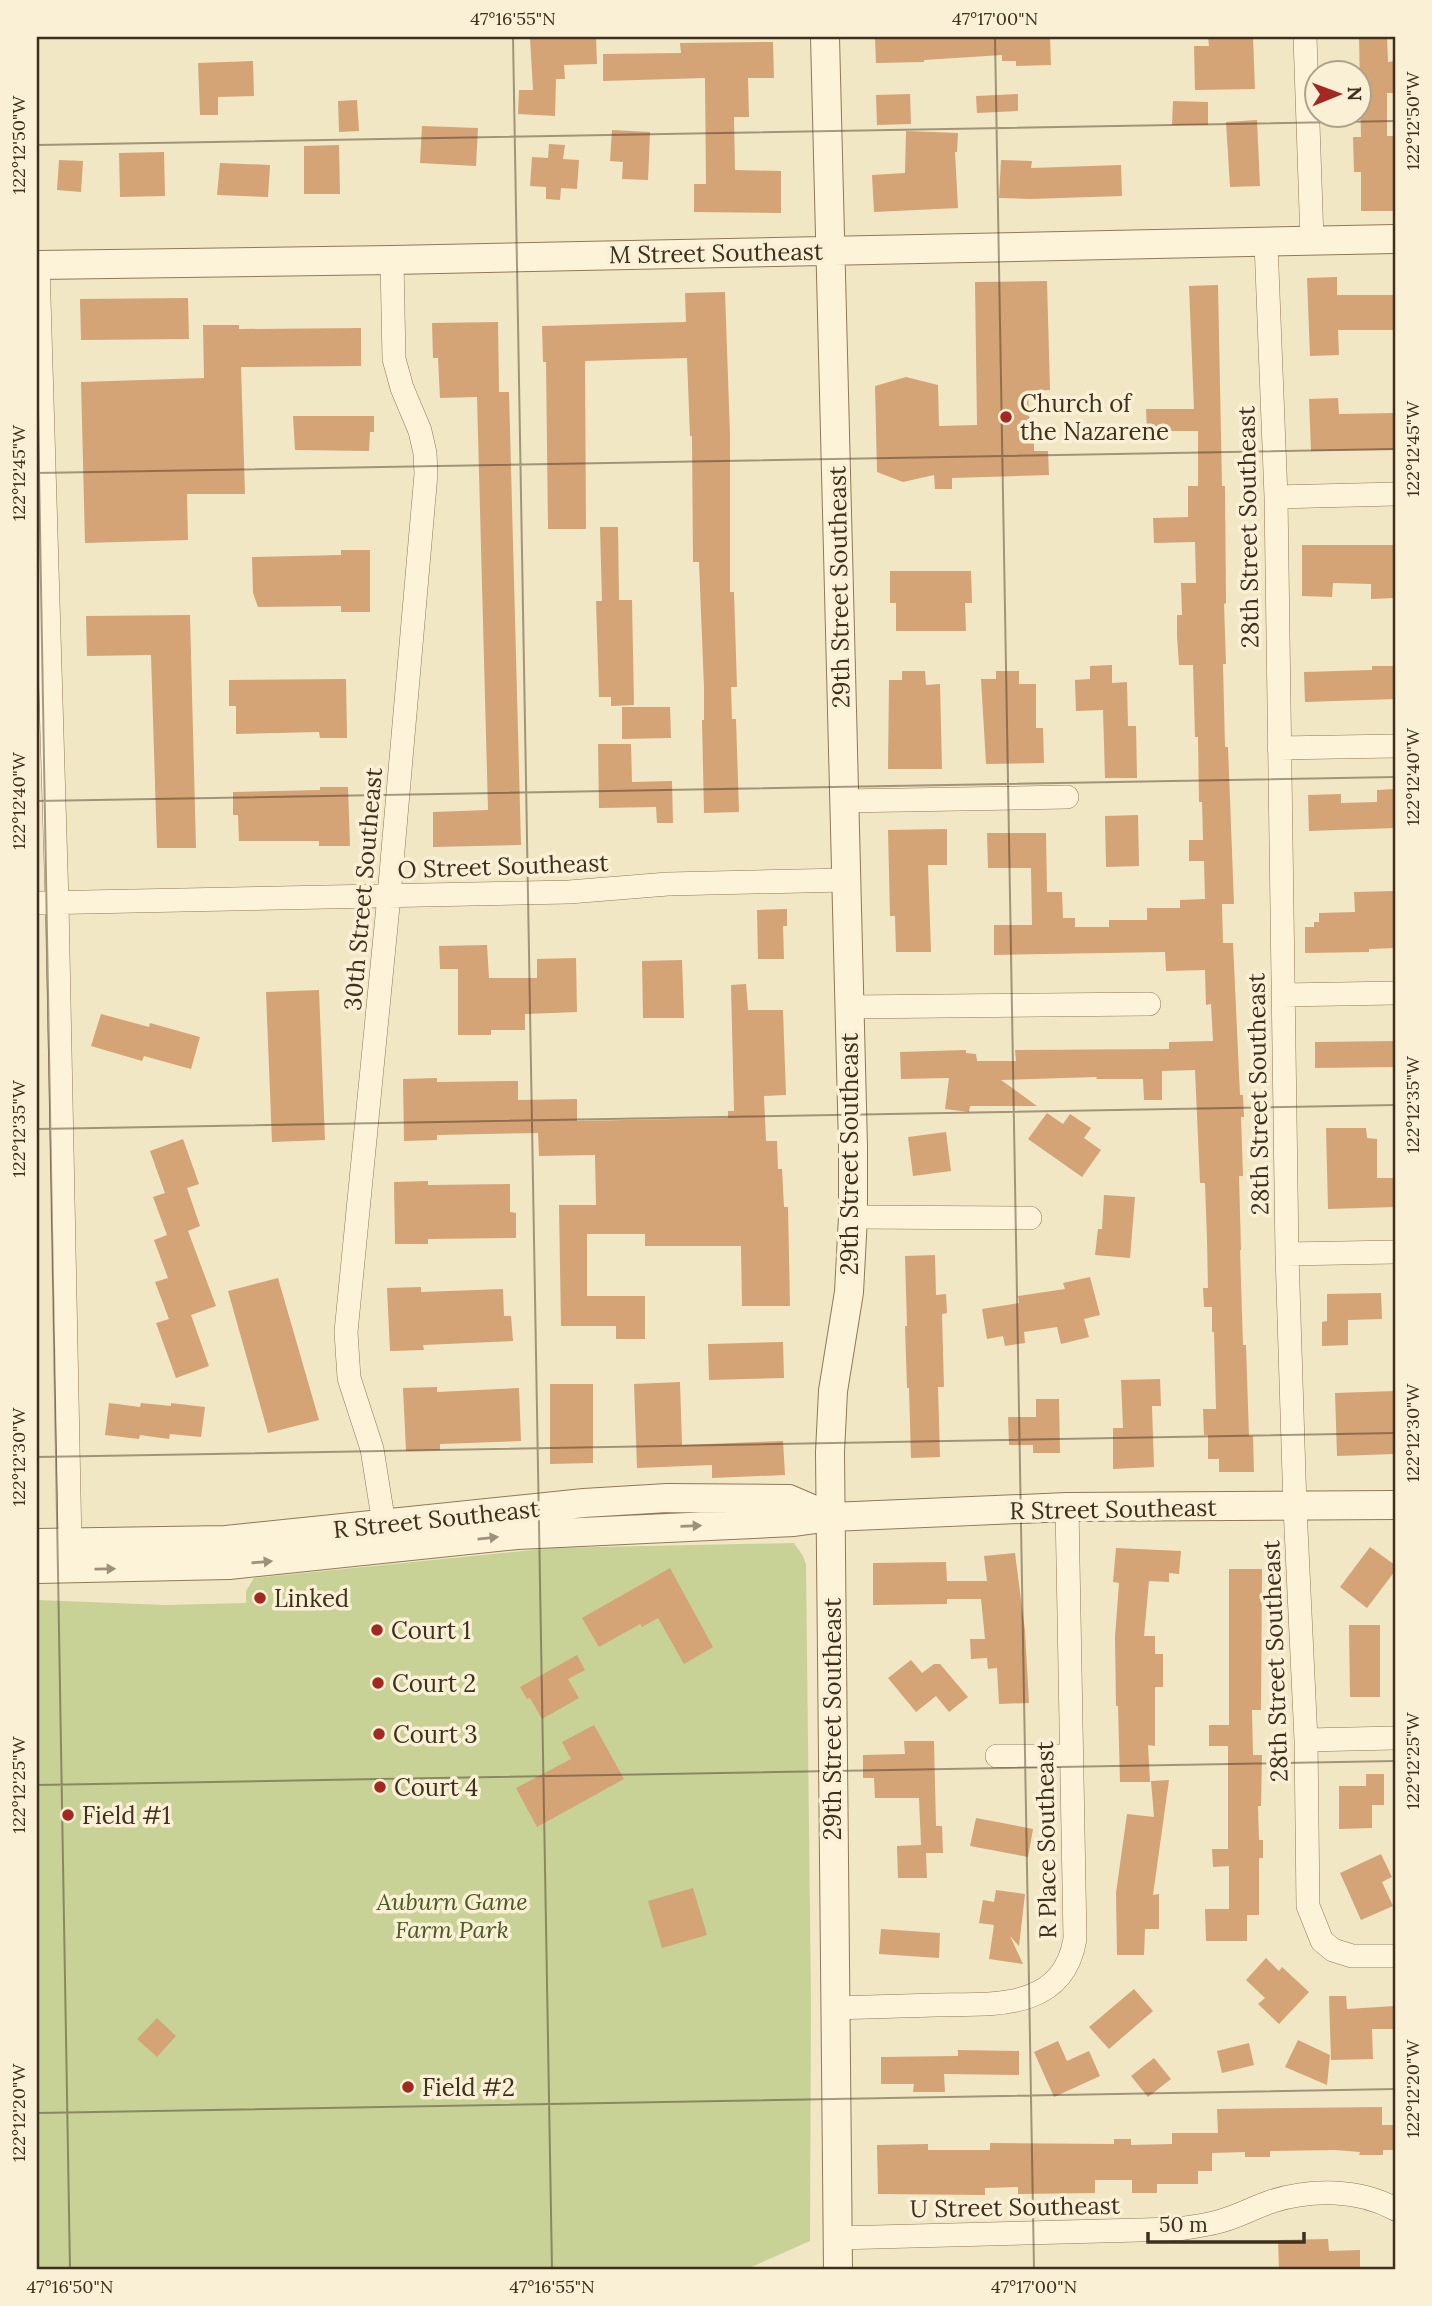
<svg xmlns="http://www.w3.org/2000/svg" width="1432" height="2306" font-family="Lora,serif">
<style>
.green{fill:#c8d296}
.building{fill:#d4a376}
.lines{fill:none;stroke-linecap:round;stroke-linejoin:round}
.minor-casing{stroke:#8f7958;stroke-width:24}
.tertiary-casing{stroke:#8f7958;stroke-width:30}
.minor{stroke:#fcf3d9;stroke-width:23}
.tertiary{stroke:#fcf3d9;stroke-width:28}
.oneway{fill:#9d917c}
.ticks{fill:none;stroke:#3e2f1e;stroke-width:2;stroke-opacity:0.45}
.poi-dot{fill:#a42822;stroke:#f9f0d5;stroke-width:2.5}
.labels{text-anchor:middle;dominant-baseline:central;stroke-width:7;stroke-linejoin:round;paint-order:stroke}
.street-label{font-size:24px;fill:#3e2f1e;stroke:#f9f0d5}
.poi-label{font-size:24px;fill:#3e2f1e;stroke:#f9f0d5;text-anchor:start}
.park-label{font-size:24px;font-style:italic;fill:#4a5c22;stroke:#f9f0d5}
.neatline{fill:none;stroke:#3e2f1e;stroke-width:2.5}
.ticks-label{font-size:18px;text-anchor:middle;fill:#3e2f1e}
</style>
<rect width="100%" height="100%" fill="#f2e7c4"/>
<path class="green" d="M794,1543L803,1556L806,1564L811,2003L810,2241L747,2269H37V1600L166,1605L246,1603V1591L254,1578L552,1548Z"/>
<path class="building" d="M596,37L597,64L564,65L565,79H556L555,116L518,114L519,90H533L530,38Z
M875,37H1050L1051,65L1016,66V61H1002V55L924,60V62L876,63Z
M1208,37H1253L1255,89L1195,90L1194,46H1209Z
M1359,37H1387L1388,62L1395,61V93H1387V136H1395V211H1361V172H1354L1353,137H1361Z
M773,42L774,78H748L749,117H734L735,170L781,171V213L694,212V184H706L705,78L603,81V54L681,53L680,43Z
M253,61L254,96L218,97V115H200L198,63Z
M910,94L911,124L877,125L876,95Z
M1018,94V111L977,113L976,96Z
M357,100L359,131L339,132L338,101Z
M1173,101L1208,102V125H1172Z
M1257,120L1260,186L1230,187L1226,122Z
M422,126L478,128L476,166L420,163Z
M612,130L650,132L648,180L622,179L623,162L610,161Z
M906,131L958,133L957,152H955L958,208L874,212L872,175L905,173Z
M549,144L565,145L563,159L579,160L577,189L561,188L560,200L546,199V187L530,186L532,157L548,158Z
M339,145L340,194H304V146Z
M164,152L165,196L120,197L119,153Z
M59,160L83,161L81,192L57,190Z
M1001,160L1032,161L1031,168L1121,165L1122,196L1030,199L999,198Z
M220,163L270,165L268,197L217,195Z
M1337,277V295H1395V330H1338L1339,355L1310,356L1307,278Z
M1047,281L1050,390L1028,391L1030,441H1034V451H1048L1049,475L952,478V489H935L934,475L903,482L877,472L875,386L906,377L938,385L939,426L977,425L975,282Z
M1218,285L1222,486H1225L1226,603L1224,604L1226,664H1223L1225,747H1228L1234,904H1222L1223,943H1233L1240,1095H1243L1244,1117H1241L1243,1176H1239L1241,1250H1240L1243,1345H1246L1249,1436H1253L1254,1472H1219V1459H1208V1435H1204L1203,1409H1216L1214,1332H1212V1307H1204L1203,1288H1208L1207,1239L1205,1183H1200L1195,1070L1162,1071V1100H1144L1143,1079H1096L1097,1077L1001,1080L1037,1106H970L969,1112L945,1109L949,1078L901,1079L900,1052L966,1050V1053L976,1054L977,1061H1016L1015,1050L1169,1049V1042L1213,1041L1211,1004L1206,1005L1205,970L1166,971L1165,952L994,955V925H1032L1031,868H988L987,833H1046L1047,892H1062L1063,918H1075V927H1109V920H1147V908H1180V900L1205,899L1204,861H1189V840H1203L1202,802H1199L1198,737H1195L1193,665H1179L1177,636V615H1182L1181,583H1196L1195,542L1154,543L1153,518L1188,517V486H1198V431H1147L1146,409H1194L1189,286Z
M725,292L730,435V592H734L737,687H731L732,719H736L739,812L704,813L702,720H704V688L699,562H693L692,436H690L687,358L585,361L586,529H548L546,362H543L542,326L686,322L685,293Z
M188,298L189,339L81,340L80,299Z
M498,322L499,392H509L521,845L433,847V812L488,810L477,397L440,398L438,358H433L432,323Z
M203,325H239V329L361,328V366L241,367L245,494H187L188,540L85,543L81,382L204,378Z
M1338,398L1339,414L1395,413V450L1311,451L1309,399Z
M293,416H374V432H370L369,451L295,450Z
M600,527H618L619,600H632L634,705L611,706V697H599L596,601H602Z
M1302,545H1395V598L1371,599V584L1333,583L1332,597L1302,596Z
M341,550H370V612H341V606L258,607L253,593L252,557L341,555Z
M890,571H971L972,603H965L966,631H896V603H890Z
M190,615L196,848H157L151,655L87,656L86,616Z
M1112,665V683L1127,682L1128,726H1136L1137,778H1105L1103,710L1076,711L1075,680L1090,679V666Z
M1372,666H1395V699L1305,702L1304,672L1372,670Z
M902,671H925L926,685L940,684L942,769H888L889,680H902Z
M996,671H1019V684H1036V728H1043L1044,763L986,764L981,679H996Z
M346,679L347,738H320L319,732L236,734V706H229V680Z
M622,707H670L671,738L622,739Z
M598,744H631L632,782L672,781L673,823H657L656,807L599,808Z
M320,787H348L350,846H319V841H239L238,815H233V792L320,790Z
M1395,789V828L1309,831L1308,795L1341,794V803L1377,802V790Z
M1138,815L1139,866L1106,867L1105,816Z
M947,829V865H928L931,952H896L895,916H890L888,830Z
M1395,891V948L1369,949V952L1305,953V927H1314V922H1319V913L1355,912L1354,892Z
M787,909V926H783L784,959H758L757,910Z
M487,945L489,978H537V959L576,958L577,1012L525,1014V1030H491V1035H458V969H440L439,946Z
M682,960L684,1018H643L642,961Z
M746,984L748,1010H783L786,1095L764,1096L766,1141H777L778,1169H782L784,1207H788L790,1306H742L741,1246H645V1234H587V1296H645V1339H616V1326H561L559,1205H596L595,1155L539,1156L538,1133L437,1135V1140L404,1141L403,1079L437,1078V1082L518,1081V1100L577,1099V1121L728,1118V1111H734L731,985Z
M319,990L325,1140L272,1142L266,992Z
M101,1014L149,1027L150,1023L200,1037L191,1069L144,1056L142,1061L91,1046Z
M1395,1041V1067L1315,1068V1042Z
M1047,1113L1063,1124L1070,1114L1091,1128L1084,1138L1101,1150L1082,1177L1028,1139Z
M1326,1128H1366L1367,1138L1377,1139V1178H1395V1207L1328,1209Z
M946,1132L951,1171L913,1176L908,1137Z
M183,1139L199,1184L187,1188L200,1226L188,1231L216,1306L191,1315L209,1366L176,1378L156,1323L169,1319L155,1282L168,1278L154,1240L167,1235L153,1197L165,1193L150,1151Z
M428,1181V1185L510,1184V1212L516,1213V1238L428,1239V1244H395L394,1182Z
M1104,1195L1135,1197L1130,1258L1095,1255L1098,1229H1102Z
M935,1255L936,1295L946,1294L947,1313L942,1314L944,1387H938L940,1457L911,1458L909,1388H907L905,1326H907L905,1256Z
M1090,1277L1100,1315L1084,1319L1089,1337L1061,1344L1057,1327L1024,1332L1025,1343L1005,1346L1003,1336L987,1339L982,1309L1019,1303L1018,1296L1065,1289L1063,1283Z
M278,1278L319,1420L268,1433L228,1291Z
M421,1287V1292L503,1289L504,1316H511L513,1341L423,1345L424,1350L390,1351L387,1288Z
M1381,1293L1382,1319L1348,1320V1345L1322,1346V1322L1327,1321V1294Z
M783,1342L784,1378L709,1380L708,1344Z
M1160,1379L1161,1406H1152L1154,1467L1113,1469V1428H1123L1121,1380Z
M680,1382L682,1445L783,1441L785,1475L712,1478V1465L637,1468L634,1384Z
M550,1384H593V1463L550,1464Z
M437,1387V1392L519,1388L521,1441L440,1444V1450L406,1451L403,1388Z
M1395,1391V1454L1337,1456L1335,1393Z
M1036,1399H1059L1060,1453H1033V1445H1009L1008,1417H1036Z
M109,1403L140,1407L141,1403L171,1406V1403L205,1407L201,1437L170,1434L169,1439L140,1435L139,1439L105,1435Z
M1370,1547L1395,1565V1571L1367,1608L1340,1587Z
M1116,1548L1181,1551L1179,1574L1169,1573V1582L1149,1581L1144,1636H1155V1654H1163V1687H1155V1746L1148,1745L1150,1782H1120L1118,1706H1116L1115,1637L1119,1583L1113,1582Z
M1015,1553L1025,1631L1029,1703L999,1704L997,1668L988,1669L987,1658L971,1659L970,1639H985L981,1599H947V1604L873,1605V1563L946,1562L947,1581H987L984,1556Z
M670,1568L713,1647L684,1664L658,1618L642,1627L640,1624L599,1647L582,1618Z
M1229,1569H1262L1261,1710H1252L1253,1755H1262L1261,1806H1258L1259,1840H1263V1858H1259V1915H1247V1941H1206L1205,1909H1229V1866L1213,1867L1212,1849H1228V1746H1209V1725H1229Z
M1349,1625H1380V1697H1350Z
M577,1655L585,1670L568,1679L579,1698L542,1719L530,1698L527,1699L520,1687Z
M911,1660L922,1673L934,1664H940L968,1697L949,1712L936,1696L916,1712L888,1678Z
M594,1725L624,1779L537,1827L516,1788L571,1759L562,1742Z
M904,1741H934L936,1826H942L943,1853H926L927,1878H898L897,1846L921,1845L919,1798H875L874,1778H863V1755L905,1754Z
M1366,1774H1384V1805H1372V1828L1339,1829V1786H1366Z
M1169,1780L1153,1895L1159,1894V1929H1145L1144,1955H1117L1116,1893L1127,1814L1154,1817L1151,1781Z
M976,1818L1033,1829L1028,1857L970,1846Z
M1381,1854L1392,1877L1382,1882L1393,1906L1361,1920L1340,1873Z
M693,1888L707,1935L662,1948L648,1901Z
M996,1890L1025,1894L1019,1946L1010,1936L1023,1964L989,1959L994,1925L979,1923L983,1900L994,1902Z
M881,1929L940,1933L939,1958L879,1954Z
M1266,1958L1279,1971L1282,1967L1309,1992L1279,2024L1258,2004L1265,1998L1246,1980Z
M1134,1989L1153,2011L1109,2049L1089,2027Z
M1329,1996H1346L1347,2009L1395,2006V2029H1372L1373,2059L1331,2060Z
M157,2018L176,2036L157,2057L137,2039Z
M1298,2040L1330,2055L1327,2085L1285,2067Z
M1058,2041L1067,2061L1089,2051L1100,2076L1054,2097L1034,2052Z
M1249,2043L1254,2065L1222,2073L1217,2051Z
M958,2050L1019,2051V2075L944,2074L945,2092H913L914,2084H881V2057L958,2056Z
M1154,2058L1171,2079L1148,2097L1131,2076Z
M1382,2107V2125H1395V2150H1383V2155H1359L1360,2152L1335,2150L1270,2151V2157H1245V2152L1212,2153V2171H1198V2184H1157V2193H1132V2180H1095V2193L1018,2194V2187L985,2188V2195L878,2194L877,2145L928,2144V2150H990V2143L1114,2144V2139H1131V2145L1172,2144V2133H1218L1217,2109Z
M1328,2239L1329,2251L1360,2250V2269H1279L1278,2240Z"/>
<g class="lines">
<g class="minor-casing">
<path id="minor" d="M1305,37L1312,240
M1266,243L1276,497L1287,1254L1295,1507L1306,1740L1308,1906L1322,1941L1333,1950L1352,1956H1395
M38,265L57,903L70,1544
M1276,497L1395,494
M1279,748L1395,746
M844,801L1067,797
M37,903L569,892L668,884L845,880
M1283,995L1395,993
M849,1007L1149,1004
M853,1217L1030,1218
M1287,1254L1395,1252
M384,1524L372,1449L349,1378L346,1332L389,896L426,474L425,453L420,431L402,388L394,359L392,260
M1306,1740L1395,1738
M997,1756H1071
M834,2008C868,2007 902,2006 936,2005C993,2004 1063,2011 1075,1939L1067,1507
M837,2238L1178,2229C1193,2227 1207,2225 1221,2221C1239,2216 1255,2207 1273,2201C1312,2189 1359,2189 1395,2209"/>
</g>
<g class="tertiary-casing">
<path id="tertiary" d="M825,37L853,1146V1217L849,1292L833,1391L830,1452L838,2269
M37,265L392,260L1395,239
M37,1543L226,1540L584,1503L667,1498L789,1499L831,1517
M37,1569L229,1565L517,1535L794,1522L831,1517L1067,1507L1395,1505"/>
</g>
<use href="#minor" class="minor"/>
<use href="#tertiary" class="tertiary"/>
</g>
<defs><path id="oneway-solid" d="M-6-.8H1V-3.2L6.5 0L1 3.2V.8H-6Z" transform="scale(1.75)"/></defs>
<g class="oneway">
<use href="#oneway-solid" transform="translate(691 1526) rotate(-2)"/>
<use href="#oneway-solid" transform="translate(488 1538) rotate(-6)"/>
<use href="#oneway-solid" transform="translate(262 1562) rotate(-5)"/>
<use href="#oneway-solid" transform="translate(105 1569) rotate(-1)"/>
</g>
<path class="ticks" d="M513,37L552,2269M995,37L1034,2269M37,145L1395,121M37,354L70,2269M37,473L1395,449M37,801L1395,777M37,1129L1395,1105M37,1457L1395,1433M37,1785L1395,1761M37,2113L1395,2089"/>
<g class="poi-dot">
<circle cx="1006" cy="417" r="7"/>
<circle cx="260" cy="1598" r="7"/>
<circle cx="377" cy="1630" r="7"/>
<circle cx="378" cy="1683" r="7"/>
<circle cx="379" cy="1734" r="7"/>
<circle cx="380" cy="1787" r="7"/>
<circle cx="68" cy="1815" r="7"/>
<circle cx="408" cy="2087" r="7"/>
</g>
<g class="labels">
<g class="street-label">
<text transform="translate(716 253) rotate(-1)">M Street Southeast</text>
<text transform="translate(1248 527) rotate(-91)">28th Street Southeast</text>
<text transform="translate(839 587) rotate(-91)">29th Street Southeast</text>
<text transform="translate(503 866) rotate(-2)">O Street Southeast</text>
<text transform="translate(363 889) rotate(-85)">30th Street Southeast</text>
<text transform="translate(1258 1094) rotate(-91)">28th Street Southeast</text>
<text transform="translate(849 1154) rotate(-90)">29th Street Southeast</text>
<text transform="translate(1113 1509) rotate(-1)">R Street Southeast</text>
<text transform="translate(436 1519) rotate(-6)">R Street Southeast</text>
<text transform="translate(1275 1661) rotate(-92)">28th Street Southeast</text>
<text transform="translate(832 1719) rotate(-90)">29th Street Southeast</text>
<text transform="translate(1046 1840) rotate(-91)">R Place Southeast</text>
<text transform="translate(1015 2207) rotate(-1)">U Street Southeast</text>
</g>
<g class="poi-label">
<text x="1020" y="403">Church of<tspan x="1020" dy="28">the Nazarene</tspan></text>
<text x="274" y="1598">Linked</text>
<text x="391" y="1630">Court 1</text>
<text x="392" y="1683">Court 2</text>
<text x="393" y="1734">Court 3</text>
<text x="394" y="1787">Court 4</text>
<text x="82" y="1815">Field #1</text>
<text x="422" y="2087">Field #2</text>
</g>
<g class="park-label">
<text x="452" y="1901">Auburn Game<tspan x="452" dy="28">Farm Park</tspan></text>
</g>
</g>
<rect width="1432" height="2306" fill="none" stroke="#f9f0d5" stroke-width="77"/>
<g transform="translate(1338 94) rotate(89)"><circle r="33" fill="#f9f0d5" stroke="#aea38c" stroke-width="2"/>
<path d="M0-5L12 26L0 18L-12 26Z" fill="#a42822"/>
<text y="-10" font-size="19" font-weight="bold" text-anchor="middle" fill="#3e2f1e">N</text>
</g>
<path d="M1148 2232v10h156v-10" fill="none" stroke="#3e2f1e" stroke-width="3.5"/>
<text x="1159" y="2232" font-size="21" fill="#3e2f1e" stroke="#f9f0d5" stroke-width="5" paint-order="stroke">50 m</text>
<rect x="38" y="38" width="1356" height="2230" class="neatline"/>
<g class="ticks-label">
<text x="513" y="25">47°16'55"N</text>
<text x="995" y="25">47°17'00"N</text>
<text transform="translate(1413 121) rotate(-90)" y="6">122°12'50"W</text>
<text transform="translate(19 145) rotate(-90)" y="6">122°12'50"W</text>
<text transform="translate(1413 449) rotate(-90)" y="6">122°12'45"W</text>
<text transform="translate(19 473) rotate(-90)" y="6">122°12'45"W</text>
<text transform="translate(1413 777) rotate(-90)" y="6">122°12'40"W</text>
<text transform="translate(19 801) rotate(-90)" y="6">122°12'40"W</text>
<text transform="translate(1413 1105) rotate(-90)" y="6">122°12'35"W</text>
<text transform="translate(19 1129) rotate(-90)" y="6">122°12'35"W</text>
<text transform="translate(1413 1433) rotate(-90)" y="6">122°12'30"W</text>
<text transform="translate(19 1457) rotate(-90)" y="6">122°12'30"W</text>
<text transform="translate(1413 1761) rotate(-90)" y="6">122°12'25"W</text>
<text transform="translate(19 1785) rotate(-90)" y="6">122°12'25"W</text>
<text transform="translate(1413 2089) rotate(-90)" y="6">122°12'20"W</text>
<text transform="translate(19 2113) rotate(-90)" y="6">122°12'20"W</text>
<text x="70" y="2293">47°16'50"N</text>
<text x="552" y="2293">47°16'55"N</text>
<text x="1034" y="2293">47°17'00"N</text>
</g>
</svg>
